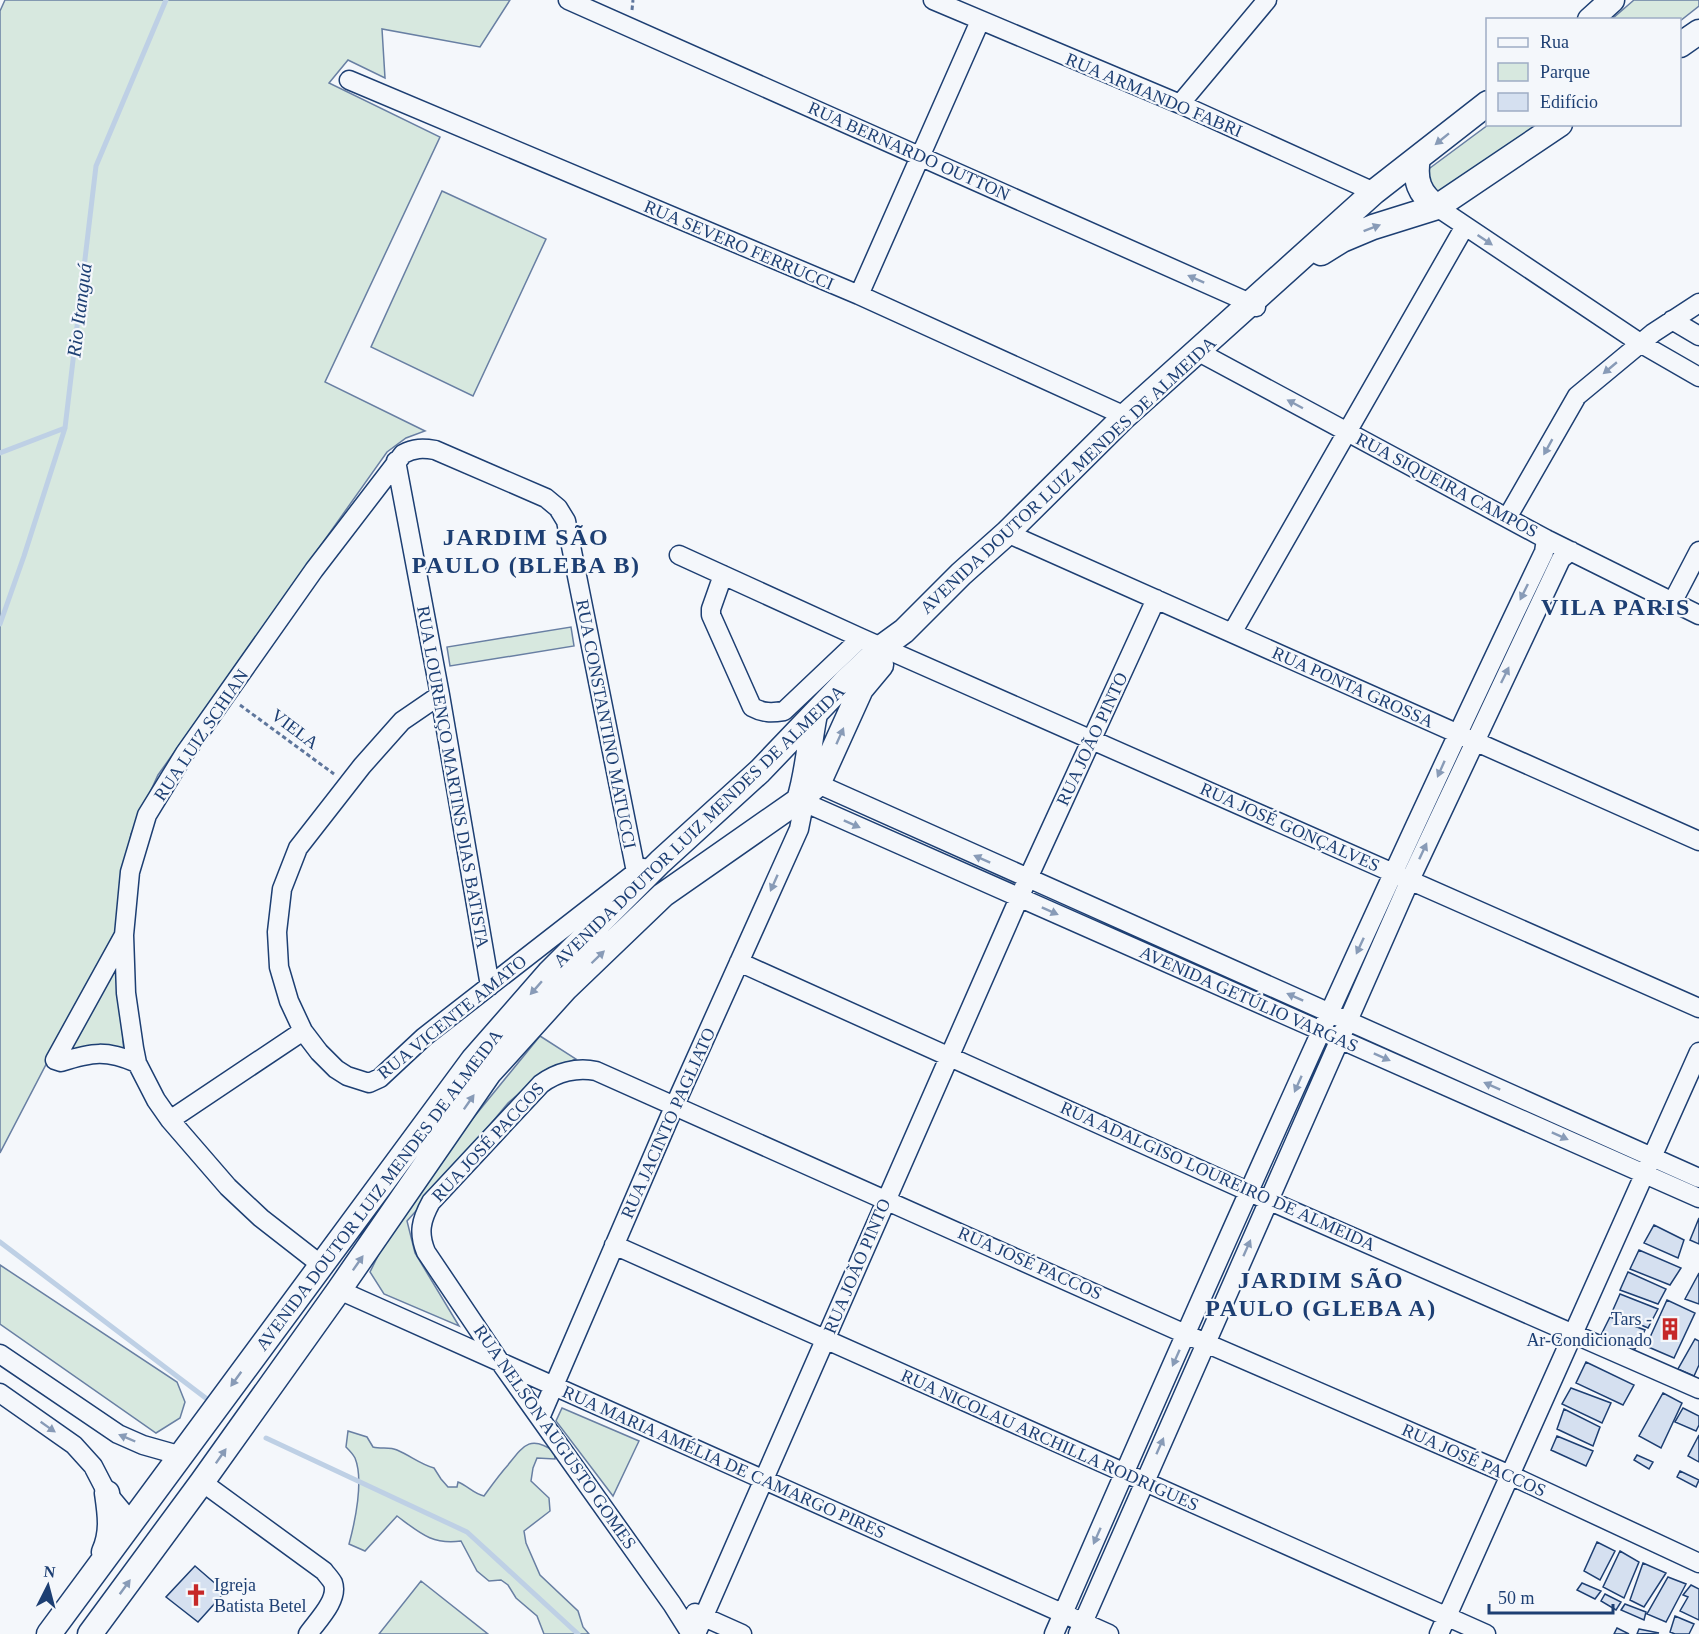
<svg xmlns="http://www.w3.org/2000/svg" width="1699" height="1634" font-family="Georgia,serif">
<style>
.green{fill:#d7e8df;stroke:#687fa3;stroke-width:1.5}
.lines{fill:none;stroke-linecap:round;stroke-linejoin:round}
.stream{stroke:#bed0e5;stroke-width:5}
.building{fill:#d5e0f0;stroke:#1d3f73;stroke-width:1.5}
.minor-casing{stroke:#1d3f73;stroke-width:21}
.major-casing{stroke:#1d3f73;stroke-width:27}
.path{stroke:#5e769c;stroke-width:3;stroke-dasharray:4.5 3;stroke-linecap:butt}
.minor{stroke:#f4f7fb;stroke-width:18}
.major{stroke:#f4f7fb;stroke-width:24}
.oneway{fill:#889bb7}
.labels{text-anchor:middle;dominant-baseline:central;stroke-width:4.5;stroke-linejoin:round;paint-order:stroke}
.street-label{font-size:18px;fill:#1d3f73;stroke:#f4f7fb}
.poi-label{font-size:18px;fill:#1d3f73;stroke:#f4f7fb;text-anchor:end}
.water-label{font-size:20px;font-style:italic;fill:#1d3f73;stroke:#f4f7fb}
.district-label{font-size:24px;font-weight:bold;letter-spacing:1.5px;fill:#1d3f73;stroke:#f4f7fb}
</style>
<rect width="100%" height="100%" fill="#f4f7fb"/>
<path class="green" d="M5,0H510L480,47L382,29L385,78L348,60L329,83L440,137L325,382L425,431L406,438L387,452L158,775L131,834L116,930L0,1153V11Z
M1634,0H1699V6L1680,21L1612,19Z
M1488,125H1541L1434,198L1426,171Z
M442,191L546,239L473,396L371,347Z
M571,627L574,646L450,666L447,647Z
M117,958L124,1053L66,1049Z
M540,1036L576,1059L543,1073L508,1103L445,1179L407,1221L415,1253L459,1326L384,1294L370,1272L400,1211L469,1123Z
M0,1265L177,1382L185,1402L180,1418L156,1433L0,1324Z
M562,1408L639,1441L613,1496L556,1421Z
M348,1431L367,1437L373,1447C381,1449 390,1447 397,1450C411,1456 420,1464 434,1468L441,1479L448,1487H457L458,1482C468,1486 474,1494 484,1496C492,1485 499,1475 508,1465C523,1446 530,1434 555,1452V1459L537,1458L533,1468L531,1481L549,1498L550,1511L524,1531L526,1543L540,1575L578,1611L583,1627L589,1634H544L537,1616L516,1598L508,1585L501,1580L489,1581L477,1571L461,1541C432,1545 420,1533 397,1516L365,1551L349,1544C355,1522 364,1480 355,1458C353,1454 349,1450 346,1447Z
M421,1581L488,1634H379Z"/>
<g class="lines">
<path class="stream" d="M0,453L65,428
M0,624L24,556L65,428L96,166L166,0
M0,1242L207,1399
M266,1438L467,1532L578,1634"/>
</g>
<path class="building" d="M1699,1218V1244L1690,1240Z
M1654,1225L1684,1240L1678,1258L1644,1243Z
M1639,1250L1681,1268L1670,1285L1630,1269Z
M1628,1272L1666,1289L1658,1304L1620,1290Z
M1699,1273V1304L1685,1299Z
M1620,1294L1658,1309L1648,1328L1612,1312Z
M1667,1300L1695,1313L1674,1358L1646,1346Z
M1610,1317L1645,1330L1635,1349L1601,1335Z
M1695,1339L1699,1341V1365L1694,1376L1678,1369Z
M1586,1362L1634,1385L1623,1405L1576,1383Z
M1571,1388L1611,1403L1602,1423L1562,1404Z
M1663,1393L1682,1403L1661,1448L1639,1436Z
M1683,1408L1699,1416V1425L1696,1431L1675,1422Z
M1564,1409L1600,1427L1593,1446L1557,1429Z
M1699,1435V1462L1688,1456Z
M1557,1436L1593,1451L1586,1466L1551,1450Z
M1637,1455L1653,1462L1649,1469L1634,1460Z
M1680,1471L1699,1480L1696,1487L1677,1477Z
M1597,1542L1615,1551L1600,1580L1584,1571Z
M1620,1551L1639,1562L1624,1598L1603,1587Z
M1643,1563L1666,1573L1644,1607L1630,1600Z
M195,1566L225,1592L198,1622L166,1597Z
M1668,1577L1686,1584L1666,1622L1647,1614Z
M1582,1583L1601,1591L1595,1599L1577,1590Z
M1691,1585L1699,1589V1620L1680,1611L1688,1597L1683,1595Z
M1605,1594L1621,1602L1616,1610L1601,1601Z
M1625,1604L1646,1612L1644,1620L1621,1610Z
M1675,1616L1694,1624L1689,1634H1675L1670,1632Z
M1617,1628L1629,1634H1614Z
M1639,1629L1659,1633L1637,1634Z"/>
<g class="lines">
<g class="minor-casing">
<path id="minor" d="M568,0L1250,303L1256,307
M933,0L1180,104L1374,192
M349,80L859,295L1125,416
M1180,104L1267,0
M1437,207L1640,343L1699,377
M859,295L980,21
M1672,320L1699,336
M1197,351L1546,539L1699,615
M396,461L440,695L490,986
M1507,518L1577,396L1653,333L1699,303
M1007,533L1699,841
M679,555L861,638L1699,1008
M723,575L711,609V615L752,707C763,713 771,713 784,711L861,638
M1673,601L1699,551
M1232,633L1465,226
M440,695L402,721L362,766L298,848L282,889L277,932L279,967L289,1001L303,1031L319,1052L336,1069L347,1076L369,1083L380,1078L424,1037L636,872L644,868
M818,784L1699,1178
M799,800L1699,1198
M124,935L55,1060L61,1062C93,1052 106,1050 137,1063
M739,962L1254,1194L1699,1389
M170,1120L303,1031
M614,1245L1486,1634
M320,1264L261,1218L228,1187L170,1120L156,1100L137,1063L134,1048L126,993L124,935L130,872L147,815L185,753L314,570L403,454C414,448 423,448 435,450L546,498L558,508L566,521L636,872
M339,1290L1109,1634
M0,1354L118,1434L143,1445L182,1456
M0,1393L74,1445L93,1466L107,1493L132,1523
M540,1418L674,1107L799,829L802,814L799,800
M202,1482L324,1571C326,1574 331,1579 333,1583C339,1600 317,1621 308,1634
M695,1613L742,1634
M691,1634L672,1604L500,1362L426,1252C418,1233 421,1220 431,1202L541,1084C557,1072 577,1067 596,1071L1201,1341L1510,1475L1699,1563
M696,1634L1019,898L1156,599
M1054,1634C1212,1271 1373,909 1544,552L1546,539
M1078,1634L1410,880L1561,559L1571,551
M1439,1634L1699,1052"/>
</g>
<g class="major-casing">
<path id="major" d="M1590,20L1612,0
M1680,45L1699,32
M1418,158C1414,180 1419,194 1437,207
M1321,253L1342,240L1373,227L1437,207L1560,124
M799,800C808,772 809,743 815,714
M104,1552C113,1532 110,1514 107,1493
M49,1634L473,1060L550,972L660,862L760,771L846,681L882,647L904,631L961,574L1007,533L1125,416L1374,192L1488,103
M90,1634L202,1482L339,1290L489,1073L566,988L663,895L799,800L818,784L861,689L881,665"/>
</g>
<path class="path" d="M632,10L633,0
M240,705L334,774"/>
<use href="#minor" class="minor"/>
<use href="#major" class="major"/>
</g>
<defs><path id="oneway-solid" d="M-6-.8H1V-3.2L6.5 0L1 3.2V.8H-6Z" transform="scale(1.5)"/></defs>
<g class="oneway">
<use href="#oneway-solid" transform="translate(1442 139) rotate(141)"/>
<use href="#oneway-solid" transform="translate(1372 228) rotate(-21)"/>
<use href="#oneway-solid" transform="translate(1485 240) rotate(34)"/>
<use href="#oneway-solid" transform="translate(1196 279) rotate(-156)"/>
<use href="#oneway-solid" transform="translate(1610 368) rotate(140)"/>
<use href="#oneway-solid" transform="translate(1295 404) rotate(-152)"/>
<use href="#oneway-solid" transform="translate(1548 447) rotate(119)"/>
<use href="#oneway-solid" transform="translate(1524 592) rotate(116)"/>
<use href="#oneway-solid" transform="translate(1505 675) rotate(-64)"/>
<use href="#oneway-solid" transform="translate(840 736) rotate(-66)"/>
<use href="#oneway-solid" transform="translate(1441 769) rotate(114)"/>
<use href="#oneway-solid" transform="translate(852 824) rotate(24)"/>
<use href="#oneway-solid" transform="translate(1423 851) rotate(-65)"/>
<use href="#oneway-solid" transform="translate(982 859) rotate(-156)"/>
<use href="#oneway-solid" transform="translate(774 883) rotate(114)"/>
<use href="#oneway-solid" transform="translate(1050 911) rotate(24)"/>
<use href="#oneway-solid" transform="translate(1360 946) rotate(115)"/>
<use href="#oneway-solid" transform="translate(598 957) rotate(-44)"/>
<use href="#oneway-solid" transform="translate(536 988) rotate(131)"/>
<use href="#oneway-solid" transform="translate(1295 997) rotate(-156)"/>
<use href="#oneway-solid" transform="translate(1382 1057) rotate(24)"/>
<use href="#oneway-solid" transform="translate(1298 1084) rotate(114)"/>
<use href="#oneway-solid" transform="translate(1492 1086) rotate(-156)"/>
<use href="#oneway-solid" transform="translate(469 1102) rotate(-55)"/>
<use href="#oneway-solid" transform="translate(1560 1136) rotate(24)"/>
<use href="#oneway-solid" transform="translate(1247 1248) rotate(-66)"/>
<use href="#oneway-solid" transform="translate(358 1263) rotate(-55)"/>
<use href="#oneway-solid" transform="translate(1176 1358) rotate(114)"/>
<use href="#oneway-solid" transform="translate(236 1379) rotate(126)"/>
<use href="#oneway-solid" transform="translate(48 1427) rotate(35)"/>
<use href="#oneway-solid" transform="translate(127 1438) rotate(-157)"/>
<use href="#oneway-solid" transform="translate(1160 1446) rotate(-66)"/>
<use href="#oneway-solid" transform="translate(221 1456) rotate(-55)"/>
<use href="#oneway-solid" transform="translate(1097 1536) rotate(114)"/>
<use href="#oneway-solid" transform="translate(125 1587) rotate(-54)"/>
</g>
<defs>
<g id="building-bare" transform="scale(1.8)"><path d="M-4-6H4V6H1V3H-1V6H-4ZM-2.5-4.3h1.7v1.8h-1.7ZM.8-4.3h1.7v1.8H.8ZM-2.5-1h1.7V.8h-1.7ZM.8-1h1.7V.8H.8Z" fill="#c62828" stroke="#f4f7fb" stroke-width="2.5" paint-order="stroke"/></g>
<g id="church-bare" transform="scale(1.8)"><path d="M-1.2-6h2.4v3.5h3.3v2.4h-3.3V6h-2.4V-.1h-3.3v-2.4h3.3Z" fill="#c62828" stroke="#f4f7fb" stroke-width="2.5" paint-order="stroke"/></g>
</defs>
<g fill-rule="evenodd">
<use href="#building-bare" x="1670" y="1329"/>
<use href="#church-bare" x="196" y="1595"/>
</g>
<g class="labels">
<g class="street-label">
<text transform="translate(1154 95) rotate(23)">RUA ARMANDO FABRI</text>
<text transform="translate(909 151) rotate(24)">RUA BERNARDO OUTTON</text>
<text transform="translate(739 245) rotate(23)">RUA SEVERO FERRUCCI</text>
<text transform="translate(1068 475) rotate(-43)">AVENIDA DOUTOR LUIZ MENDES DE ALMEIDA</text>
<text transform="translate(1447 485) rotate(28)">RUA SIQUEIRA CAMPOS</text>
<text transform="translate(1353 687) rotate(24)">RUA PONTA GROSSA</text>
<text transform="translate(606 724) rotate(79)">RUA CONSTANTINO MATUCCI</text>
<text transform="translate(295 729) rotate(37)">VIELA</text>
<text transform="translate(201 735) rotate(-56)">RUA LUIZ SCHIAN</text>
<text transform="translate(1092 739) rotate(-65)">RUA JOÃO PINTO</text>
<text transform="translate(453 777) rotate(80)">RUA LOURENÇO MARTINS DIAS BATISTA</text>
<text transform="translate(699 826) rotate(-44)">AVENIDA DOUTOR LUIZ MENDES DE ALMEIDA</text>
<text transform="translate(1290 827) rotate(24)">RUA JOSÉ GONÇALVES</text>
<text transform="translate(1249 999) rotate(24)">AVENIDA GETÚLIO VARGAS</text>
<text transform="translate(452 1017) rotate(-39)">RUA VICENTE AMATO</text>
<text transform="translate(668 1123) rotate(-66)">RUA JACINTO PAGLIATO</text>
<text transform="translate(488 1142) rotate(-47)">RUA JOSÉ PACCOS</text>
<text transform="translate(1218 1176) rotate(24)">RUA ADALGISO LOUREIRO DE ALMEIDA</text>
<text transform="translate(379 1190) rotate(-53)">AVENIDA DOUTOR LUIZ MENDES DE ALMEIDA</text>
<text transform="translate(1030 1263) rotate(24)">RUA JOSÉ PACCOS</text>
<text transform="translate(857 1266) rotate(-67)">RUA JOÃO PINTO</text>
<text transform="translate(555 1437) rotate(55)">RUA NELSON AUGUSTO GOMES</text>
<text transform="translate(1050 1440) rotate(24)">RUA NICOLAU ARCHILLA RODRIGUES</text>
<text transform="translate(1474 1460) rotate(24)">RUA JOSÉ PACCOS</text>
<text transform="translate(724 1462) rotate(24)">RUA MARIA AMÉLIA DE CAMARGO PIRES</text>
</g>
<g class="poi-label">
<text x="1652" y="1319">Tars -<tspan x="1652" dy="21">Ar-Condicionado</tspan></text>
<text x="214" y="1585" text-anchor="start">Igreja<tspan x="214" dy="21">Batista Betel</tspan></text>
</g>
<g class="water-label">
<text transform="translate(79 310) rotate(-83)">Rio Itanguá</text>
</g>
<g class="district-label">
<text x="526" y="537">JARDIM SÃO<tspan x="526" dy="28">PAULO (BLEBA B)</tspan></text>
<text x="1616" y="607">VILA PARIS</text>
<text x="1321" y="1280">JARDIM SÃO<tspan x="1321" dy="28">PAULO (GLEBA A)</tspan></text>
</g>
</g>
<rect x="1486" y="18" width="195" height="108" fill="#f4f7fb" stroke="#9eadc5" stroke-width="1.5"/>
<rect x="1498" y="38" width="30" height="9" fill="#f4f7fb" stroke="#9eadc5" stroke-width="1.5"/>
<text x="1540" y="48" font-size="18" fill="#1d3f73">Rua</text>
<rect x="1498" y="63" width="30" height="18" fill="#d7e8df" stroke="#9eadc5" stroke-width="1.5"/>
<text x="1540" y="78" font-size="18" fill="#1d3f73">Parque</text>
<rect x="1498" y="93" width="30" height="18" fill="#d5e0f0" stroke="#9eadc5" stroke-width="1.5"/>
<text x="1540" y="108" font-size="18" fill="#1d3f73">Edifício</text>
<g transform="translate(48 1586) rotate(6)" stroke="#f4f7fb" stroke-width="4.5" paint-order="stroke">
<path d="M0-4.5L10 22L0 15L-10 22Z" fill="#1d3f73"/>
<text y="-9" font-size="16" font-weight="bold" text-anchor="middle" fill="#1d3f73">N</text>
</g>
<path d="M1489 1604v9h124v-9" fill="none" stroke="#1d3f73" stroke-width="3"/>
<text x="1498" y="1604" font-size="18" fill="#1d3f73" stroke="#f4f7fb" stroke-width="4.5" paint-order="stroke">50 m</text>
</svg>
